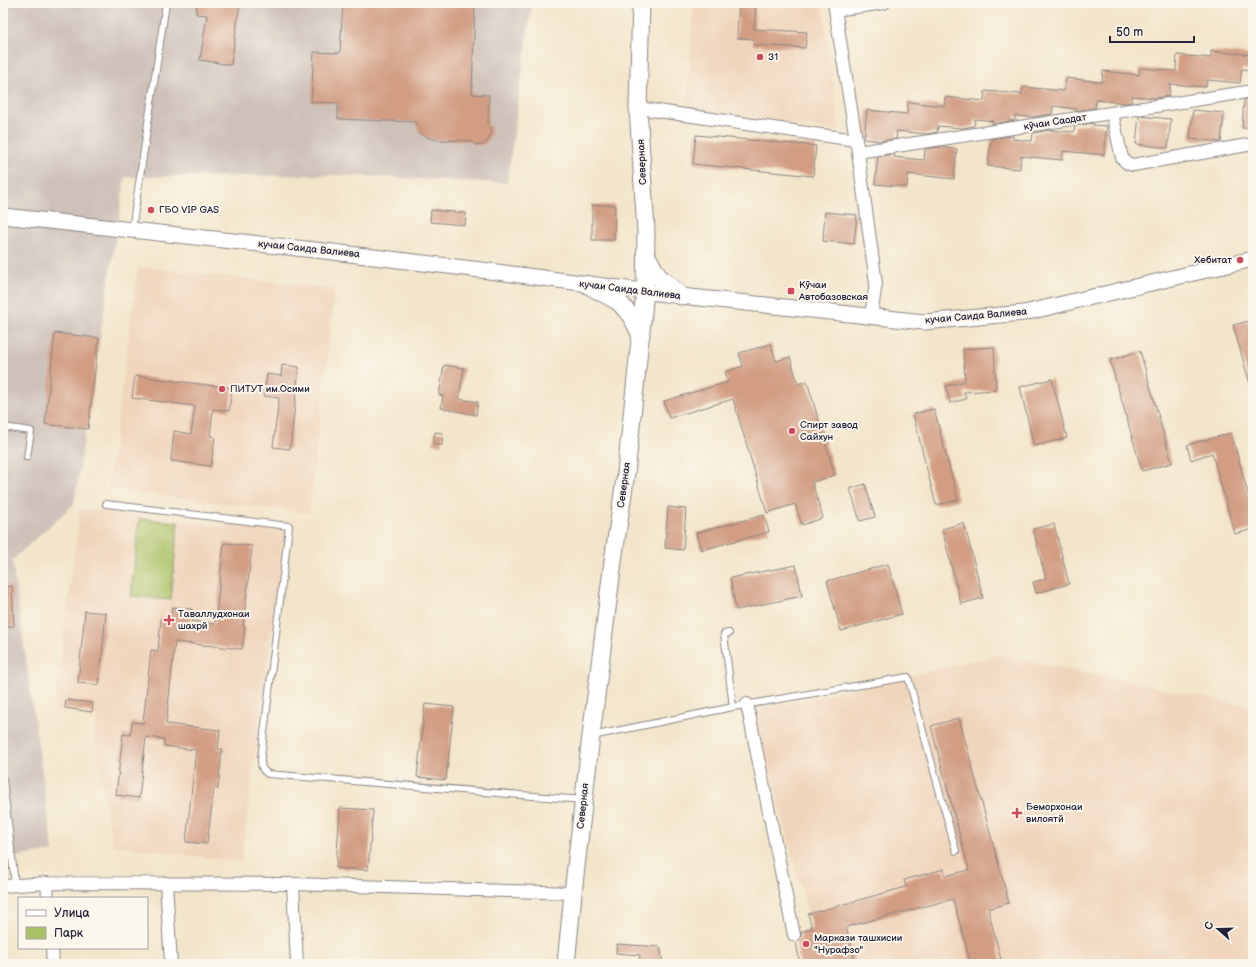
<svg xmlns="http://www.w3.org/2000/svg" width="1256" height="967" font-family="'Balsamiq Sans',sans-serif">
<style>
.built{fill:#f0d5bc}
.industrial{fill:#cec1b9}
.green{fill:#abc166;stroke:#667250}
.building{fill:#d29d83}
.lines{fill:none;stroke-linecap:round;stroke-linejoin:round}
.service-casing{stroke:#8a8482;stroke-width:8}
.minor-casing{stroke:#8a8482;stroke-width:14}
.tertiary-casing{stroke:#8a8482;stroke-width:17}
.secondary-casing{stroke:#8a8482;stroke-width:19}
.service{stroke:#fff;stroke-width:6}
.minor{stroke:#fff;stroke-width:12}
.tertiary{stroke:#fff;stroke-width:15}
.secondary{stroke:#fff;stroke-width:17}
.poi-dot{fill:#d1495b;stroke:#fbf7ec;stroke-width:1.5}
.labels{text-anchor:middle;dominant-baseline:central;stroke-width:4;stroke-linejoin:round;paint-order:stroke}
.poi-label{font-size:10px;fill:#22223b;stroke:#fbf7ec;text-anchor:start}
.street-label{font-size:10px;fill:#22223b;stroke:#fbf7ec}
</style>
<rect width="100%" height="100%" fill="#fbf7ec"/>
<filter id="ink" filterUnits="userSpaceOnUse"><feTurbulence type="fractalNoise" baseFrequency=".025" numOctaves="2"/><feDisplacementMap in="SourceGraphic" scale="8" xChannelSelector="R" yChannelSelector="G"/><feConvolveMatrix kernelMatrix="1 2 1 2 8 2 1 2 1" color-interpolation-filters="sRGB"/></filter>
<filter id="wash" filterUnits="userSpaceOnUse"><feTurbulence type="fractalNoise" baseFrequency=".012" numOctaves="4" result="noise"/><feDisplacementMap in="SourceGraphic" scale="16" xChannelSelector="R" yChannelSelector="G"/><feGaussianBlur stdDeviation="0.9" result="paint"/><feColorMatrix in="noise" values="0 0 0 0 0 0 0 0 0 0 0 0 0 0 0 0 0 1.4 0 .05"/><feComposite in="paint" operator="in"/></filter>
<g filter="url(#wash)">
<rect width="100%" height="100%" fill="#f3e5ca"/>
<path class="built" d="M694,3H822L840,131L687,110Z
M138,267L234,277L335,290L309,513L108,489Z
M80,509L226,527L227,522L285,529L241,862L112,845L94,736L97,716L54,710Z
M998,655L1253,707V964H800L794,935L812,928L754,712Z"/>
<path class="industrial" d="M3,3H532L507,183L339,175L125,177L74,504L12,560L53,851L3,859Z"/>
<path class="green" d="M139,519L178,522L171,600L131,596Z"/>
<g id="blocks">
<path class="building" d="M197,3H240L231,65L200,60L207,15L196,14Z
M343,3H475L472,94L489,95L488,125L491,128V134L487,142L483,145H478L474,144L470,141L439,140L429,138L420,133L415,122L338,119V103L311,102L314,52L340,53Z
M739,3H756L754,29L807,32L805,48L753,45L754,39L737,38Z
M1211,51L1253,55V70L1242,69L1240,83L1207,80L1206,87L1170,84L1169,96L1156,98L1132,96V102L1127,103L1096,100L1095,108L1076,111V109L1053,106L1052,114L1033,117L1015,116V120L992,124L993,121L975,119L974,126L962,128L938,126L937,132L927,134L897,131L896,139L880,141L864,139L867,110L907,114L908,102L944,106L945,97L984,101L985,91L1022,94L1023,87L1064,91L1066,78L1102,82L1103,71L1139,75L1140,68L1176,71L1177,55L1211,58Z
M1248,99L1253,100V129L1242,128L1244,100Z
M1193,110L1224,113L1221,142L1190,139Z
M1139,116L1171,119L1168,148L1136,144Z
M1093,123V125L1107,126L1104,155L1063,151L1062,160L1021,156L1020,169L988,166L991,139L1013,136V139L1032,141L1033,133L1051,130L1074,132L1075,126Z
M696,135L816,146L813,176L693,164Z
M937,147L957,149L954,179L908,174L907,187L875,184L878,156L895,154L894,157L924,160L925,149Z
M592,205H615L614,240H592Z
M431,210L466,213L465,225L430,222Z
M825,212L857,215L854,244L823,241Z
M1253,320V384H1250L1233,325Z
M55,333L99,338L88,429L45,424Z
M771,344L776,361L790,357L798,384L807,381L835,475L812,482L823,518L802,525L795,504L767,513L733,399L669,418L664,401L728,382L725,372L743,366L739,353Z
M994,347L996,390L964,392L966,399L950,403L946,386L965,381L963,349Z
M1140,351L1172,463L1142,471L1110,360Z
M282,365L299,367L290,449L273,447L279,398L264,396L267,374L281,376Z
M444,365L464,368L459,399L478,402L476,415L441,408L443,396L439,395Z
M135,376L232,388L229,411L213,409L210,436L215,437L211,466L171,461L174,431L191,434L195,406L132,398Z
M1052,379L1067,438L1034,446L1020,387Z
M934,409L958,500L936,505L913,414Z
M435,432L443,433L442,445L433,444Z
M1231,433L1253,511V529L1235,534L1212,453L1191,460L1187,445Z
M865,484L875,517L860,521L850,489Z
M668,507L686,509L683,550L665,548Z
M764,515L769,532L701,550L696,533Z
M964,523L983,598L961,604L942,529Z
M1054,524L1069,584L1036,593L1033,582L1046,579L1033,529Z
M224,543L252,546L243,627H245L242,649L175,642L166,724L220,730L218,749H222L218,789L214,788L207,844L186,842L196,750L164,746V739L146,737L139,798L116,795L123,734L130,735L132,722L143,723L151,650L158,651L161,618L170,619L172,607L192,609L191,621L215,624Z
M888,564L902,614L841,631L827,581Z
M796,565L802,596L736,610L730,578Z
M12,586L14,626L3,627V587Z
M85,611L106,613L99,685L78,683Z
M66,700L93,703L92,712L65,708Z
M425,704L454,707L446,780L417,777Z
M959,718L1009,903L988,909L1002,964H971L953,899L846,927L856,964H800L796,942L801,938V932L812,928L808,914L906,887L904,880L944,869L945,876L969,870L931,726Z
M340,808L373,810L368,870L336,868Z
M617,944L660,947L663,964H639L640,955L616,953Z"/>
</g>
</g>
<g filter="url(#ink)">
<use href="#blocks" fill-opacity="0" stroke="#8a8482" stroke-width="1"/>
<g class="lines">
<g class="service-casing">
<path id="service" d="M132,230L166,3
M3,427L31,431L27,457
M106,504L289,526L261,758C261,765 261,770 268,774L583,800
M729,633L724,634L733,707
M592,736L733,707L908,677L956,851
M3,779L11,849L3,850
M11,849L15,885"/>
</g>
<g class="minor-casing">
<path id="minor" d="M834,3L858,152L876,283L871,316
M835,10L884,3
M638,108L855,140
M1112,113L1122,158L1127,163L1133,165L1253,144
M858,152L1253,91
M747,704L794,935
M47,883L48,898
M166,883L171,964
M293,884L297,964
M3,886L47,883L293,884L573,893
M52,948L53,964"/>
</g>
<g class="tertiary-casing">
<path id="tertiary" d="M3,216L333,252L489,271L681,296L924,322L1024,313L1253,259"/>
</g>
<g class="secondary-casing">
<path id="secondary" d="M647,256L658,276L681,296
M588,285L619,302L631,316L641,335
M566,964L573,893L591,736L613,561L626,473L645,292L646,231L638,108L641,3"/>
</g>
<use href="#service" class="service"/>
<use href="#minor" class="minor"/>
<use href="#tertiary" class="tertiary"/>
<use href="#secondary" class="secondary"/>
</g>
</g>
<g class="poi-dot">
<circle cx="760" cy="57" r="4"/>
<circle cx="151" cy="210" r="4"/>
<circle cx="1240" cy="260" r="4"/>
<rect x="787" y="287" width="8" height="8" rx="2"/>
<circle cx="222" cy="389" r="4"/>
<circle cx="792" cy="431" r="4"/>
<path d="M167 614h4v4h4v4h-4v4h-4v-4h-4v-4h4z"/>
<path d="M1015 807h4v4h4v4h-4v4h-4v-4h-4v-4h4z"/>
<circle cx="806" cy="944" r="4"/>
</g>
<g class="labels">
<g class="poi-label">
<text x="768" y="57">31</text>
<text x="159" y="210">ГБО VIP GAS</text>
<text x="1232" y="260" text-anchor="end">Хебитат</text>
<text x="799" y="285">Кӯчаи<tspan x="799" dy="12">Автобазовская</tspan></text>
<text x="230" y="389">ПИТУТ им.Осими</text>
<text x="800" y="425">Спирт завод<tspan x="800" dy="12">Сайхун</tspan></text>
<text x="178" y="614">Таваллудхонаи<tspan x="178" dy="12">шахрй</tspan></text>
<text x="1026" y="807">Беморхонаи<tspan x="1026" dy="12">вилоятй</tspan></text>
<text x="814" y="938">Маркази ташхисии<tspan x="814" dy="12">"Нурафзо"</tspan></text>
</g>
<g class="street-label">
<text transform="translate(1055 122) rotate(-9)">кӯчаи Саодат</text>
<text transform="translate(642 162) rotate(-93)">Северная</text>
<text transform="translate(309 249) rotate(6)">кучаи Саида Валиева</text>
<text transform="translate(630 290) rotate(7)">кучаи Саида Валиева</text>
<text transform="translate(976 316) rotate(-5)">кучаи Саида Валиева</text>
<text transform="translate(624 485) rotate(-82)">Северная</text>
<text transform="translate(583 806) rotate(-84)">Северная</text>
</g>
</g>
<rect width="1256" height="967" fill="none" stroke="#fbf7ec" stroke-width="16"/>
<rect x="18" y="897" width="130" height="52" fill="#fbf7ec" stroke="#a4a2a5"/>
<rect x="26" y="910" width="20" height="6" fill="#ffffff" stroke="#a4a2a5"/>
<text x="54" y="917" font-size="12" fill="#22223b">Улица</text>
<rect x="26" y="927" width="20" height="12" fill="#abc166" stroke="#a4a2a5"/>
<text x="54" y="937" font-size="12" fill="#22223b">Парк</text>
<g transform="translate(1218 929) rotate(290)" stroke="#fbf7ec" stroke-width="3" paint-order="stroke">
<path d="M0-3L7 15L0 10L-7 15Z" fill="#22223b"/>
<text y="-6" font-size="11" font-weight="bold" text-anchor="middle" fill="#22223b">С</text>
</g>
<path d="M1110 36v6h84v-6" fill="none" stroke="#22223b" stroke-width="2"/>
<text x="1116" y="36" font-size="12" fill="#22223b" stroke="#fbf7ec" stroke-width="3" paint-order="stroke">50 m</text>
</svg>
